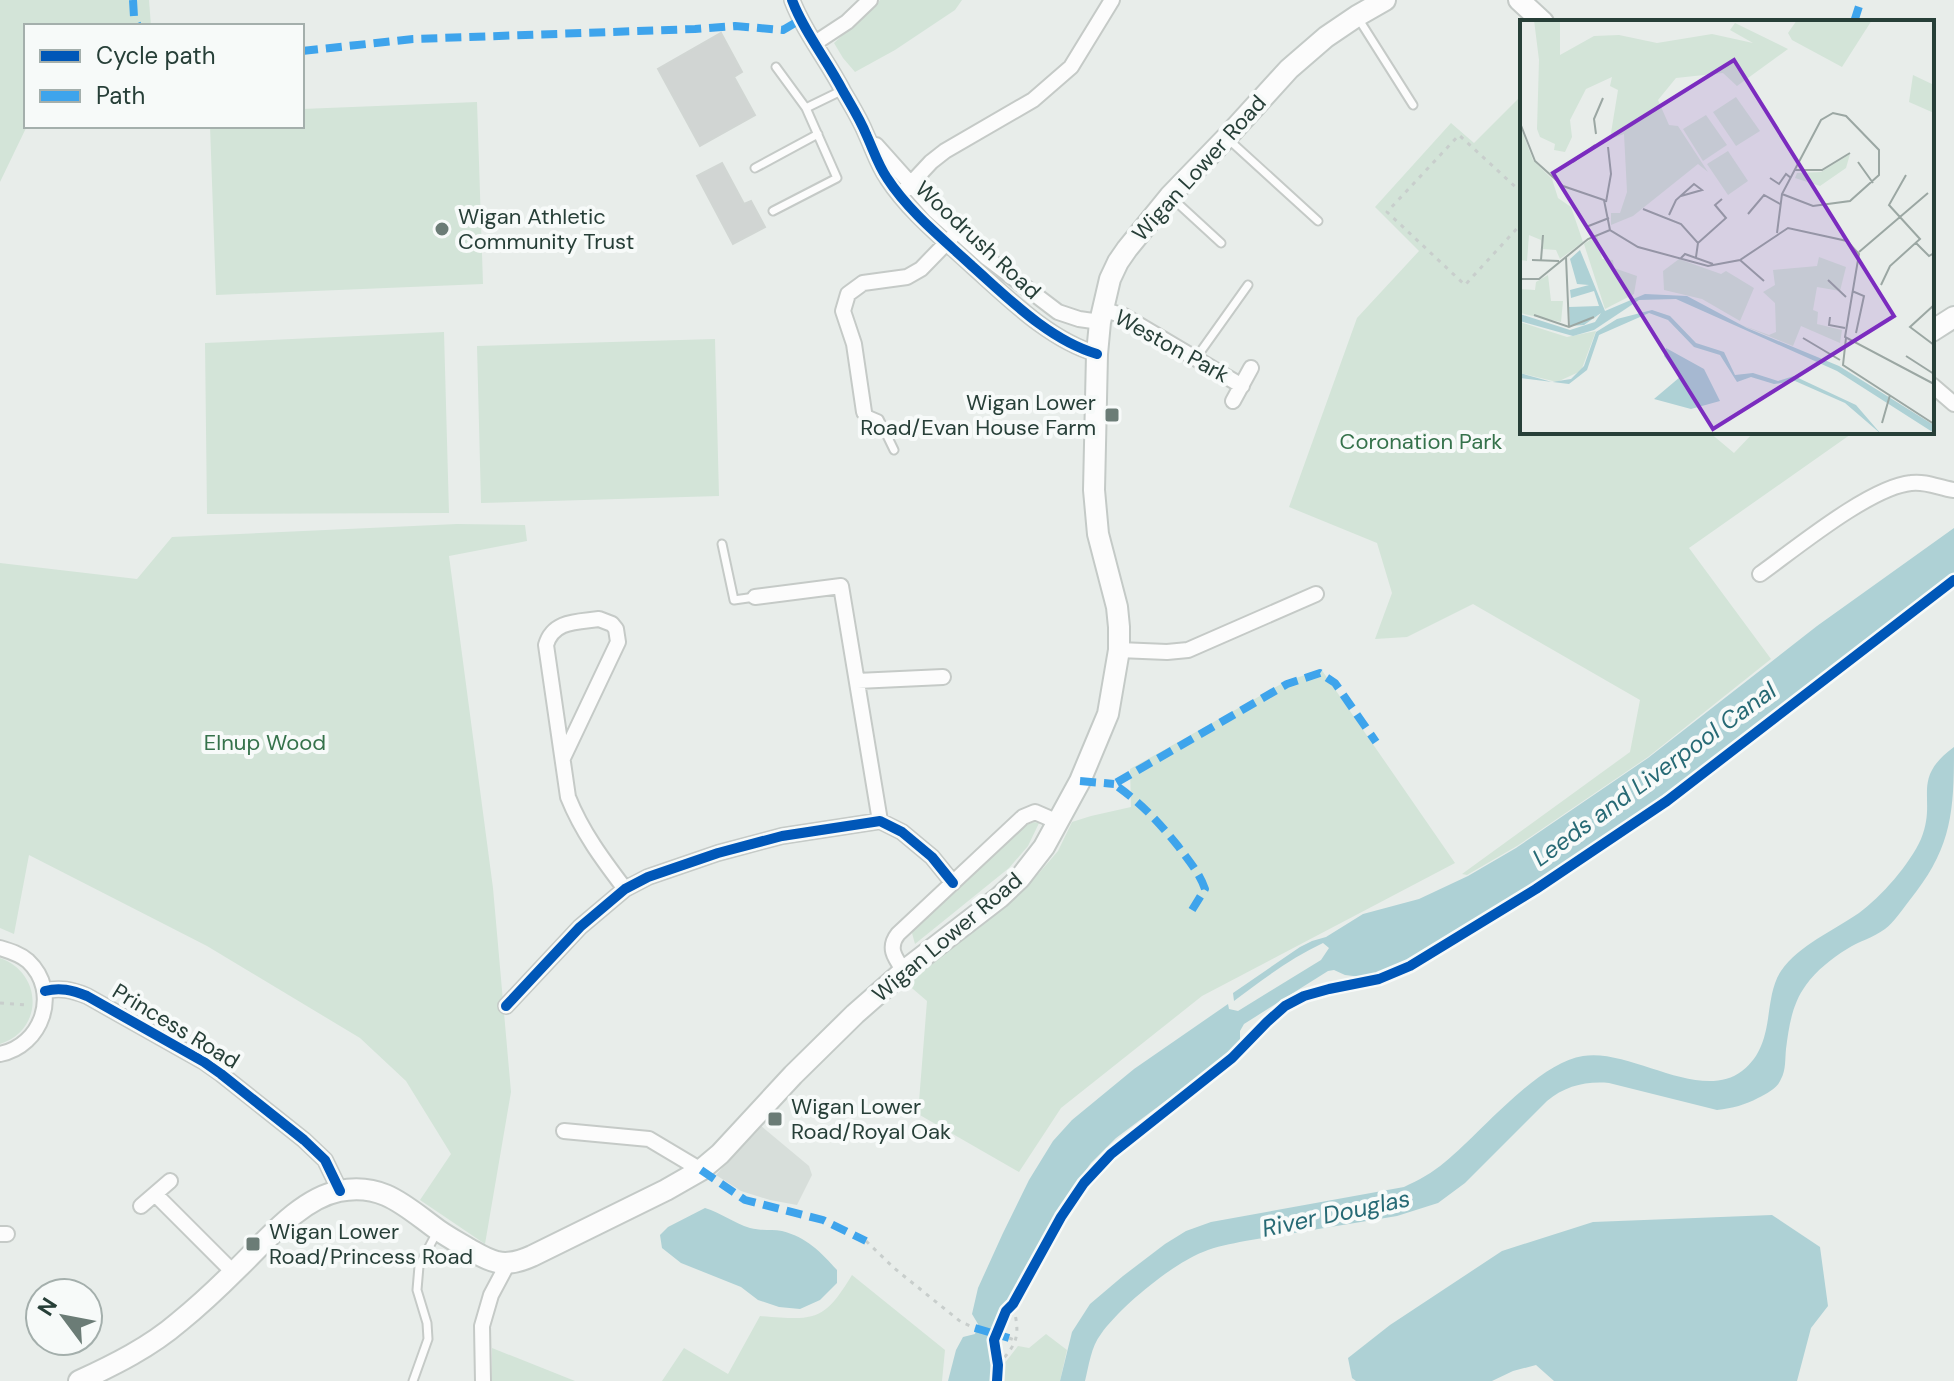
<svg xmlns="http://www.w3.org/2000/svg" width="1954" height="1381" font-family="'DM Sans',sans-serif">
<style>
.built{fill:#d7deda}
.green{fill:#d3e4d8}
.water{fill:#aed1d5}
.building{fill:#d1d5d3;stroke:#d1d6d3;stroke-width:2}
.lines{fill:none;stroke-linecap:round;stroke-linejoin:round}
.lane-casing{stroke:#c5cac7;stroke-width:11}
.street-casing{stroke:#c5cac7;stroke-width:18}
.secondary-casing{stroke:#c4cac7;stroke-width:24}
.path{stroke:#c8cecc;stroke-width:3;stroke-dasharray:4 6;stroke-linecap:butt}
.lane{stroke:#fcfcfc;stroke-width:7}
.street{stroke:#fcfcfc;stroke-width:14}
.secondary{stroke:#fcfcfc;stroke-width:20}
.quiet{stroke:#3ea4ec;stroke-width:8;stroke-dasharray:16 8;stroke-linecap:butt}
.cycleway-casing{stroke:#f7faf9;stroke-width:15}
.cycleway{stroke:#0057b8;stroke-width:10}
.poi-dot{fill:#6b7c76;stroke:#f7faf9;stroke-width:3}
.labels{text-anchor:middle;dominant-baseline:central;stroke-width:8;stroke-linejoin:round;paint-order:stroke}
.street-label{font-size:22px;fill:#273f38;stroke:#f7faf9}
.poi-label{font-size:22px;fill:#273f38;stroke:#f7faf9;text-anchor:start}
.park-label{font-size:22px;fill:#35724b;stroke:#f7faf9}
.water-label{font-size:24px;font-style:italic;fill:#276a75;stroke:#f7faf9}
.inset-road{fill:none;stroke:#9ba7a3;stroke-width:2}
.view{fill:#7b2cbf;fill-opacity:0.15;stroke:#7b2cbf;stroke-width:4}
.inset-edge{fill:none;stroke:#273f38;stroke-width:4}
</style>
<rect width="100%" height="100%" fill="#e8edea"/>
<path class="built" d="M760,1125L809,1166L812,1175L797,1205L770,1200L741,1191L716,1175Z"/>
<path class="green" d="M0,0H149L151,26H26V126H27L0,182Z
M880,0H962L955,10L895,50L855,72L843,58L834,43Z
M1521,96L1522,432H1709L1734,453L1754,432H1854L1689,548L1771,659L1648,757L1517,846L1467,875L1462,874L1630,752L1640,700L1473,604L1407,637L1375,639L1392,593L1377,543L1289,507L1357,318L1419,251L1375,207L1451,123L1474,143Z
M477,102L483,284L216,295L210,126H302V109Z
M444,332L449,513L207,514L205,343Z
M715,339L719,496L481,503L477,346Z
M457,524L525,525L527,541L449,556L493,888L511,1092L485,1244L420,1200L451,1154L406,1081L360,1038L207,946L29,855L14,934L0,928V563L137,579L172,537Z
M1321,669L1455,863L1202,996L1061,1108L1019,1172L918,1114L927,1001L906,983L1033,880L1058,851L1072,822L1091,816L1131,807L1130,769L1283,683Z
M1034,822L1039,823L1028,846L1009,868L915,944L912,933L917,925L1020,827Z
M0,958C43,973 44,1030 0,1044Z
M852,1275L945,1350L942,1381H662L684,1348L728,1374L760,1316C814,1320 823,1323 852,1275Z
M1046,1334L1067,1350L1060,1381H1001L1004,1364L1018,1346L1029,1348Z
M492,1348L575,1381H492Z"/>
<path class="water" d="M1954,528V573L1719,755L1554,873L1486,917L1383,973L1361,977L1345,975L1334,970L1328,971L1244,1024L1240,1031V1044L1235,1049L1116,1138L1091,1163L1071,1190L996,1324L990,1342L994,1363L992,1381H948L956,1350L963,1337L975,1334L978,1324L972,1314L978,1288L1003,1233L1029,1180L1053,1141L1072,1120L1134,1069L1228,1004L1229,1009L1238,1011L1321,960L1329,948L1323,943C1291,958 1262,980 1234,1001L1233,993L1300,947L1312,941L1326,937L1363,914L1419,899L1468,876L1516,848L1648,758L1817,626Z
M1954,747C1954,813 1952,848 1909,901C1902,910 1894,922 1885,929C1873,938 1859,941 1847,949C1832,958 1816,971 1806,985C1792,1004 1789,1026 1786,1049C1785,1058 1786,1070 1781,1079C1777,1089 1767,1093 1758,1098C1745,1105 1733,1108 1717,1110L1609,1083C1586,1081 1565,1086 1547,1101L1465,1183L1438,1203L1397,1216L1245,1241C1231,1244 1216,1246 1203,1252C1172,1264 1120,1307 1101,1334C1091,1347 1089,1365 1085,1381H1060L1072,1332L1090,1304L1123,1276L1165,1244L1186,1231L1211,1222L1404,1187C1419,1180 1432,1173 1445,1162C1482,1132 1537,1063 1583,1056C1631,1048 1700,1103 1742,1071C1777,1044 1762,1000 1781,971C1799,945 1833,931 1859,913C1881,897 1910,864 1921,839C1938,798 1909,780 1954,747Z
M705,1208C721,1213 734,1223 750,1228C761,1231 771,1229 782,1231C806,1237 821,1252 837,1270V1283L820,1300L800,1309L779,1307L758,1300L741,1287L681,1263L662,1248L660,1235L668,1227Z
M1772,1215L1820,1247L1828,1306L1811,1328L1797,1381H1554L1536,1365L1513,1371L1492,1381H1356L1352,1378L1348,1358L1390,1325L1502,1251L1593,1222Z"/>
<path class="building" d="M721,33L742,72L734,77L755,115L700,146L658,69Z
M722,163L744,204L751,201L765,227L733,244L697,176Z"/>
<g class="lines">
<g class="lane-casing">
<path id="lane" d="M1358,18L1413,105
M776,67L806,108
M1228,139L1318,221
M755,168L818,134
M1172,198L1221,243
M773,211L837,178L806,108L843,90
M1196,358L1248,285
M865,413L879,419L894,450
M722,544L734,600L755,597
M413,1381L428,1339L427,1323L417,1290L419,1266L437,1232"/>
</g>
<g class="street-casing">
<path id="street" d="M792,0C804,32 827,60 843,91C851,105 860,119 866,134C873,149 878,165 887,178C909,212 943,239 972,266C1008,298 1049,340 1097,354
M815,43L847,22L870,0
M876,145L935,211L987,258L1058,312L1079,319L1100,322
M904,191L931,162L945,151L1033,100L1071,67L1112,0
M1102,309L1124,316L1242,386
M1932,385L1954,404
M1233,401L1251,368
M864,412L854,344L843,311L848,294L863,283L907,277L921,269L951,238
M1760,574C1795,549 1870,487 1911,483C1927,481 1939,488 1954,490
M755,597L841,586L880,821
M1119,650L1167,652L1188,650L1316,594
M857,681L943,677
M563,758L618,642L616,629L612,624L599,619C578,622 553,620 546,645L568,797C582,832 603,860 625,889
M0,948C10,951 20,954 28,961C61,992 42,1046 0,1054
M904,971C895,958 887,948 898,934L1023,817L1035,812L1058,822
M45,991C60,987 72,990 87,996L204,1062L221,1074L304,1140L325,1160L340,1191
M506,1006L580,927L625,889L648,877L718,853L782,836L880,821L902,832L932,857L953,883
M564,1131L649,1139L701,1170
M155,1194L234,1273
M141,1206L170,1181
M0,1234H7
M483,1381L482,1326L491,1295L508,1263"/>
</g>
<g class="secondary-casing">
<path id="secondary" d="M1519,0L1543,22
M1932,331L1954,317
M79,1381C114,1365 150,1347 179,1322C200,1305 219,1287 238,1268C266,1241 300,1199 339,1191C383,1182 406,1207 438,1230C448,1237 459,1243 469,1249C478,1254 487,1260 497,1262C509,1265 521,1261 532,1256L666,1190L701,1170L720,1154L793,1075L855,1014L904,971L1000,897L1020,878L1044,847L1080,781L1098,738L1108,714L1119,650V627L1117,607L1098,534L1094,490L1097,354L1100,322L1110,279L1118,262L1127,249L1170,196L1227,137L1289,69L1326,37L1357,16L1385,0"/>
</g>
<path class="path" d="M1522,193L1459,135L1387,212L1465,285L1522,223
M0,1003L28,1005
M866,1241L894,1268L961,1322L975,1328
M1009,1338L1017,1341
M998,1365C1019,1341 1020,1336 1013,1304"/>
<use href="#lane" class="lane"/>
<use href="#street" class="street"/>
<use href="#secondary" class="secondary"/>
<path class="quiet" d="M133,0L134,17L138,26
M1854,22L1861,0
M302,51L413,39L695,29L735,26L783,30L800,20
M1080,781L1114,784
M1192,910L1205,889C1199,872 1188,860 1178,846C1157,820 1141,803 1114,784L1287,684L1320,673L1335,683L1376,742
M701,1170L745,1200L823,1220L866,1241
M975,1328L1009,1338"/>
<g class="cycleway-casing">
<path id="cycleway" d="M792,0C804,32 827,60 843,91C851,105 860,119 866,134C873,149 878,165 887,178C909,212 943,239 972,266C1008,298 1049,340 1097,354
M45,991C60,987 72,990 87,996L204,1062L221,1074L304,1140L325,1160L340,1191
M506,1006L580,927L625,889L648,877L718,853L782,836L880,821L902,832L932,857L953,883
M997,1381L998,1365L994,1340L1006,1311L1013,1304L1061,1217L1084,1183L1111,1154L1232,1058L1267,1022L1285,1006L1304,996L1329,989L1379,979L1410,966L1536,889L1667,801L1954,580"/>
</g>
<use href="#cycleway" class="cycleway"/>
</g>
<g class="poi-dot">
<circle cx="442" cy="229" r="8"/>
<rect x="1104" y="407" width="16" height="16" rx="4"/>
<rect x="767" y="1111" width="16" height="16" rx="4"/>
<rect x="245" y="1236" width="16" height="16" rx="4"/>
</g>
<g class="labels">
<g class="street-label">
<text transform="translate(1199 168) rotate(-48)">Wigan Lower Road</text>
<text transform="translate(978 240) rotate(43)">Woodrush Road</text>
<text transform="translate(1172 346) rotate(29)">Weston Park</text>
<text transform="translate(947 937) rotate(-40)">Wigan Lower Road</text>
<text transform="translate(176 1026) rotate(31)">Princess Road</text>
</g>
<g class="poi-label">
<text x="458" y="216">Wigan Athletic<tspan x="458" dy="25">Community Trust</tspan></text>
<text x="1096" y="402" text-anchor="end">Wigan Lower<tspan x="1096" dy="25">Road/Evan House Farm</tspan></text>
<text x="791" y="1106">Wigan Lower<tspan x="791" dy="25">Road/Royal Oak</tspan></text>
<text x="269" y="1231">Wigan Lower<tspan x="269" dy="25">Road/Princess Road</tspan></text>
</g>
<g class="park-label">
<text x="1421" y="441">Coronation Park</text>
<text x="265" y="742">Elnup Wood</text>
</g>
<g class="water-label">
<text transform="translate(1654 774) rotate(-36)">Leeds and Liverpool Canal</text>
<text transform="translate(1336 1213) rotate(-12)">River Douglas</text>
</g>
</g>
<g transform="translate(1520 20)">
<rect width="414" height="414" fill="#e8edea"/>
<path d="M14,0H40V35L74,16L99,15L137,23L192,14L233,23L210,10L215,3L268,29L217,66L203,53L156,58L138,80L149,105L158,106L188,152L178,144L113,196L91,205V193H100L107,172L104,114L93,118L91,113L98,70L90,66L92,57L66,69L50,100L52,117L45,132L34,130L35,124L20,117L17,109L19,40ZM277,0H352L322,47L272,20L268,13ZM393,55L414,65V93L389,82ZM216,77L240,111L216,126L193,92ZM186,95L207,125L183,141L163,109ZM0,106L13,140L32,159L38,178L51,187L63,222L40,239L36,230L23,229L21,220L9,215L7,241L0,240ZM208,131L228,161L208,175L187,144ZM330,134L326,148L300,166L275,158L277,153L301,152ZM77,215L82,239L93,240L94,248L117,256L114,274L85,289L64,224ZM299,237L326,247L320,271L297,267L293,290L298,292L297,304L322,310L320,323L281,306L273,326L219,304L249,315L256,312L255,283L243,272L255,265L253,250L297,246ZM159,239L201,254L206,251L234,268L220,301L182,279L144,270L143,251ZM28,255L31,281H43L41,302L0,293V269L15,270L16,262ZM0,302L47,317L76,311L61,351L37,362L0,353Z" fill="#d3e4d8"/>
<path d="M60,230L85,291L125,274L167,276L227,308L319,346L412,404L414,413L317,351L156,279L119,280L74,310L53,316L0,301V294L50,310L75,302L81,293L64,305L50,306L49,287L79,286L74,271L51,278L50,270L69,265L57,264L50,239ZM132,290L150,296L176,323L204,332L215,355L233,353L258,361L274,356L336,385L361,414L325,383L275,361L254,364L231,357L217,362L200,335L174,327L148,300L129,293L79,315L67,350L49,364L0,358V353L32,362L51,359L64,346L76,312L97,299ZM146,328L184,349L200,381L171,389L134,379L160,357L144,336Z" fill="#aed1d5"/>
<path class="inset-road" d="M0,103L15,141L43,166L84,180L90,210L118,227L188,246L220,240L268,208L327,221L339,234L325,317L414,364M76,114L74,99L83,78M53,142L75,125M338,142L353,163M275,150H302L330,133M250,158L259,164L266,154L271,158M86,182L91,154L88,127M123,189L161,204L178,223L176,237M228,194L244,175L260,184M149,195L156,180L174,164L182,170L161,176M66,207L89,198M257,213L262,174L301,100L313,93L326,96L359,130V155L330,181L293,186L262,174M178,223L206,198L195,185L202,179M396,223L409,236L414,233M339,232L408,173M46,237L49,307M161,238L165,234L193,244M12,240L39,241M21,240L23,215M220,240L244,261M0,259H19L68,219L90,210M308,260L326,277M361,265L370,246L400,219L369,185L386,155M332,271L344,276L336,313M414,285L390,307L414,325M14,295L49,307L74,297M310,297L309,305L325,308M283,318L320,340M326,318L323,345L414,404M386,336L414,354M362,403L370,375"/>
<path class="view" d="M214,40L374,296L193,409L33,153Z"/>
<rect width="414" height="414" class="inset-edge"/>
</g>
<rect x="24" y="24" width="280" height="104" fill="#f7faf9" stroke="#a4afac" stroke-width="2"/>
<rect x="40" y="50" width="40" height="12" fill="#0057b8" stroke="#a4afac" stroke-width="2"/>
<text x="96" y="64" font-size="24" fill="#273f38">Cycle path</text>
<rect x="40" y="90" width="40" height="12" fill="#3ea4ec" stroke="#a4afac" stroke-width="2"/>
<text x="96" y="104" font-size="24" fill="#273f38">Path</text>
<g transform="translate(64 1317) rotate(302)"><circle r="38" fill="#f7faf9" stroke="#a4afac" stroke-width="2"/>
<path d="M0-6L14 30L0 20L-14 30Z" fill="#6b7c76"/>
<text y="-12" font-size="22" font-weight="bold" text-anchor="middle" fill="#273f38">N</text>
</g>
</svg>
